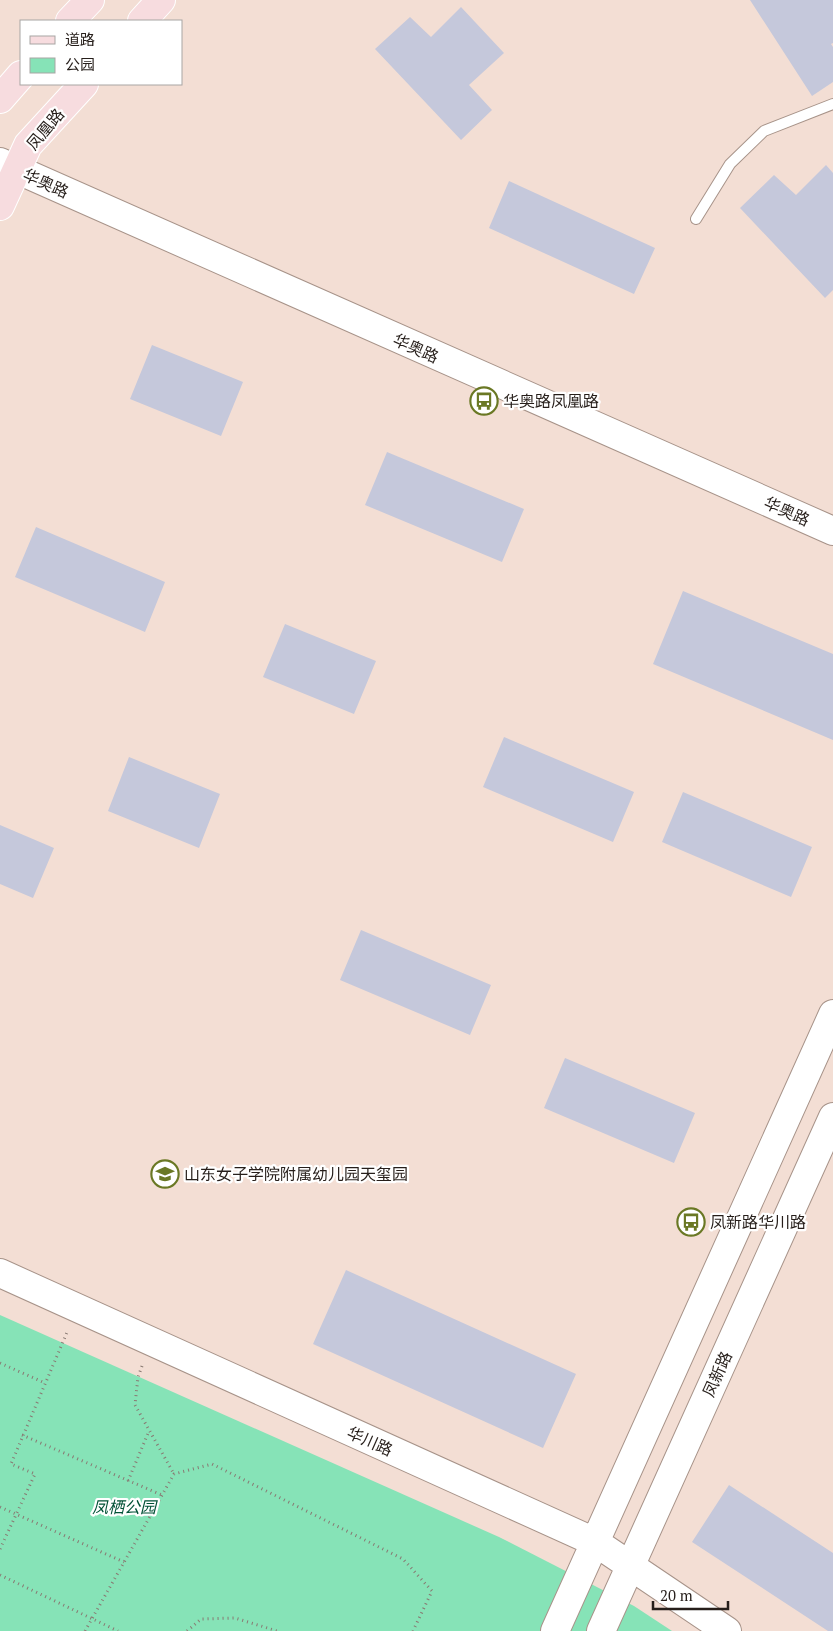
<svg xmlns="http://www.w3.org/2000/svg" width="833" height="1631" font-family="'PT Serif','Noto Sans SC',serif">
<style>
.green{fill:#86e3b7}
.building{fill:#c5c8db}
.lines{fill:none;stroke-linecap:round;stroke-linejoin:round}
.lane-casing{stroke:#a79389;stroke-width:12}
.secondary-casing{stroke:#a79389;stroke-width:30}
.primary-casing{stroke:#fff;stroke-width:30}
.path{stroke:#887972;stroke-width:3;stroke-dasharray:1 4;stroke-linecap:butt}
.lane{stroke:#fff;stroke-width:10}
.secondary{stroke:#fff;stroke-width:28}
.primary{stroke:#f7dcdf;stroke-width:28}
.labels{text-anchor:middle;dominant-baseline:central;stroke-width:4.5;stroke-linejoin:round;paint-order:stroke}
.street-label{font-size:16px;fill:#261e1a;stroke:#fff}
.poi-label{font-size:16px;fill:#261e1a;stroke:#fff;text-anchor:start}
.park-label{font-size:16px;font-style:italic;fill:#015136;stroke:#fff}
</style>
<rect width="100%" height="100%" fill="#f3ded4"/>
<path class="green" d="M0,1315L499,1537L634,1606L672,1631H0Z"/>
<path class="building" d="M750,0H833V43L831,44L833,47V82L812,96Z
M461,7L504,53L469,85L492,110L461,140L375,49L410,17L431,37Z
M826,165L833,173V290L825,298L740,208L774,175L796,195Z
M509,181L655,248L634,294L489,228Z
M152,345L243,382L221,436L130,399Z
M387,452L524,509L502,562L365,505Z
M36,527L165,582L145,632L15,577Z
M683,591L833,654V740L653,664Z
M285,624L376,661L354,714L263,677Z
M504,737L634,792L613,842L483,787Z
M129,757L220,794L199,848L108,811Z
M683,792L812,847L791,897L662,842Z
M0,825L54,848L33,898L0,884Z
M361,930L491,985L470,1035L340,980Z
M565,1058L695,1113L674,1163L544,1108Z
M346,1270L576,1374L543,1448L313,1344Z
M729,1485L833,1553V1631H828L692,1542Z"/>
<g class="lines">
<g class="lane-casing">
<path id="lane" d="M696,219L730,164L764,131L833,104"/>
</g>
<g class="secondary-casing">
<path id="secondary" d="M0,162L833,531
M0,1273L595,1542L727,1631
M555,1631L833,1014
M601,1631L833,1117"/>
</g>
<g class="primary-casing">
<path id="primary" d="M70,21L90,0
M142,21L161,0
M0,99L21,75
M0,206L28,145L84,84"/>
</g>
<path class="path" d="M0,1363L45,1383
M142,1366L138,1377L135,1405L174,1474
M22,1435L162,1495
M128,1481L149,1431
M0,1507L124,1562
M0,1549L35,1474L11,1464L68,1330
M0,1575L118,1631
M85,1631L174,1474L212,1464L403,1559L432,1591L413,1631
M187,1631L201,1619L235,1618L277,1631"/>
<use href="#lane" class="lane"/>
<use href="#secondary" class="secondary"/>
<use href="#primary" class="primary"/>
</g>
<defs>
<g id="bus-ring" transform="scale(1.4375)"><circle r="9.5" fill="#fff" stroke="#6a7824" stroke-width="1.5"/><path d="M-5-6H5V4H4V6H2V4H-2V6H-4V4H-5ZM-3.5-4V0h7V-4ZM-3.5 1.2v1.5H-2V1.2ZM2 1.2v1.5H3.5V1.2Z" fill="#6a7824"/></g>
<g id="school-ring" transform="scale(1.4375)"><circle r="9.5" fill="#fff" stroke="#6a7824" stroke-width="1.5"/><path d="M0-5L7-2L0 1L-7-2ZM-4 1L0 2.5L4 1V4Q0 6-4 4Z" fill="#6a7824"/></g>
</defs>
<g fill-rule="evenodd">
<use href="#bus-ring" x="484" y="401"/>
<use href="#school-ring" x="165" y="1174"/>
<use href="#bus-ring" x="691" y="1222"/>
</g>
<g class="labels">
<g class="street-label">
<text transform="translate(45 129) rotate(-50)">凤凰路</text>
<text transform="translate(46 183) rotate(24)">华奥路</text>
<text transform="translate(416 348) rotate(24)">华奥路</text>
<text transform="translate(787 511) rotate(24)">华奥路</text>
<text transform="translate(717 1374) rotate(-66)">凤新路</text>
<text transform="translate(370 1441) rotate(24)">华川路</text>
</g>
<g class="poi-label">
<text x="503" y="401">华奥路凤凰路</text>
<text x="184" y="1174">山东女子学院附属幼儿园天玺园</text>
<text x="710" y="1222">凤新路华川路</text>
</g>
<g class="park-label">
<text x="124" y="1507">凤栖公园</text>
</g>
</g>
<rect x="20" y="20" width="162" height="65" fill="#ffffff" stroke="#a8a5a3"/>
<rect x="30" y="36" width="25" height="8" fill="#f7dcdf" stroke="#a8a5a3"/>
<text x="65" y="45" font-size="15" fill="#261e1a">道路</text>
<rect x="30" y="58" width="25" height="15" fill="#86e3b7" stroke="#a8a5a3"/>
<text x="65" y="70" font-size="15" fill="#261e1a">公园</text>
<path d="M653 1601v8h75v-8" fill="none" stroke="#261e1a" stroke-width="2.5"/>
<text x="660" y="1601" font-size="15" fill="#261e1a" stroke="#ffffff" stroke-width="4" paint-order="stroke">20 m</text>
</svg>
